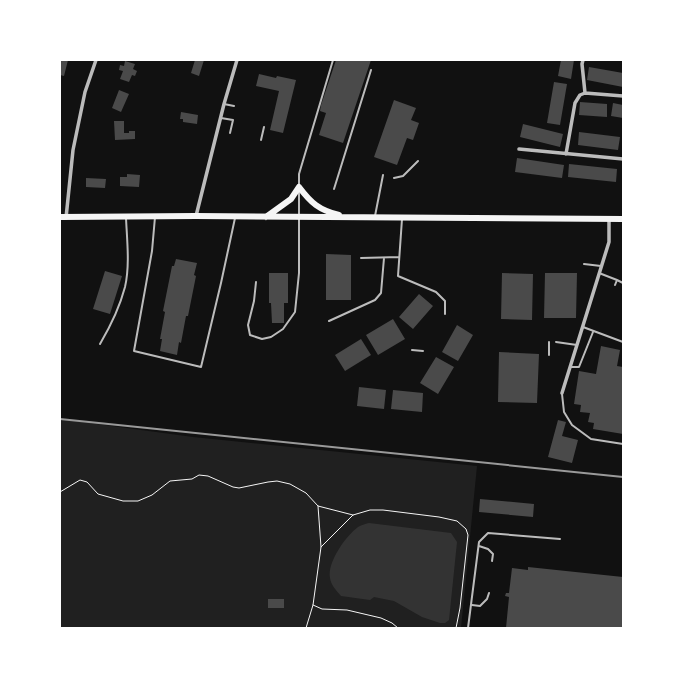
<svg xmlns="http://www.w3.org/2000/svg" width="683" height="688" font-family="Barlow,sans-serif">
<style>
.green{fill:#202020}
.water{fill:#333}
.building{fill:#4a4a4a}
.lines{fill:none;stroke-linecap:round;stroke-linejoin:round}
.path{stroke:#f5f5f5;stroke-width:1}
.service{stroke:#bcbcbc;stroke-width:2}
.minor{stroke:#bcbcbc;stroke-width:3.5}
.primary{stroke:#f5f5f5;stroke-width:6}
.rail{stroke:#9a9a9a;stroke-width:2}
</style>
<rect width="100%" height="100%" fill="#111"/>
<path class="green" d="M60,419L193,437L477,466L461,628H60Z"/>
<path class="water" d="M369,523L451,533L457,542L449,620L445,623H440L422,617L394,601L374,597L370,600L341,596C336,590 331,585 330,578C327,562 346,536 358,527C361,525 365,524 369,523Z"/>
<path class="building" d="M60,60H68L64,76L60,75Z
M195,60H204L199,76L191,73Z
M336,60H371L343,143L319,135L326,113L320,111L321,105Z
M561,60H574L571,79L558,76Z
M125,61L135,64L133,69L137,71L135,76L132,75L129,82L120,79L123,71L119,70L120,65L124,66Z
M589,67L623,73V87L587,80Z
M259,74L276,78L277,76L296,80L283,133L270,130L279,91L256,86Z
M554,82L567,84L560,125L547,123Z
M119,90L129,94L121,112L112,108Z
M394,100L416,108L411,120L419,123L413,140L407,138L397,165L374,157Z
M580,102L607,104V117L579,115Z
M613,103L623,105V118L611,116Z
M181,112L198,115L197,124L183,122V119H180Z
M114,121H124V133H129V131H135V139L115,140Z
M523,124L563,134L560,147L520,137Z
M579,132L620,137L618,150L578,145Z
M517,158L564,165L562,178L515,172Z
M569,164L617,169L616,182L568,177Z
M127,174L140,175L139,187L120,186V177H127Z
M86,178L106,179L105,188L86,187Z
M326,254L351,255V300H326Z
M176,259L197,263L194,275L196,276L188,316H186L181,343L179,342L177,355L160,351L162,339H160L165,312L163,311L172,266H174Z
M105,271L122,276L110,314L93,309Z
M269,273H288V303H284V323H272L271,303H269Z
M502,273L533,274L532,320L501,319Z
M545,273H577L576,318H544Z
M419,294L433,306L413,329L399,317Z
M393,319L405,339L378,355L366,335Z
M457,325L473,335L458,361L442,352Z
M361,339L371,355L345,371L335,355Z
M601,346L620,350L617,366L623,367V434L593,429L594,423L588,422L590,413L580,412L581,405L574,404L579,371L596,374Z
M499,352L539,354L537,403L498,402Z
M436,357L454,367L438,394L420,383Z
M359,387L386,390L384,409L357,406Z
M393,390L423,393L422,412L391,409Z
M558,420L566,422L562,436L578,440L572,463L548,457Z
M480,499L534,504L533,517L479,512Z
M528,567L623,577V628H506L509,597L505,596L506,593H509L512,568L528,570Z
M268,599H284V608H268Z"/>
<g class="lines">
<path class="path" d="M60,492L80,480L87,482L98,494L123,501H138L152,495L170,481L192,479L199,475L208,476L233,487L239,488L268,482L277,481L290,484L306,493L318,506L353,515
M321,547L353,515L370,510H383L439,517L457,521L466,529L468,535L460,608L456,628
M313,605L322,609L347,610L381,618L392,623L398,628
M306,628L313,605L321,547L318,506"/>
<path class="service" d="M224,104L234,106
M221,118L233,120L230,133
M261,140L264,127
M394,178L403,176L418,161
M299,185V174L333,60
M334,189L371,70
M375,216L383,175
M155,217L152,251L134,351L201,367L221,283L235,218
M402,219L398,276L436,292L445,301V314
M361,258L399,257
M584,264L601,266
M599,273L617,280L615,285
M617,280L623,283
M256,282L254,301L248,325L250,335L262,339L271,337L283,329L295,312L299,273V192
M329,321L375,300L381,293L384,258
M583,327L623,342
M556,342L577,345
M100,344C110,327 120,306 125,287C130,265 127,240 126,218
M412,350L423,351
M549,355V342
M571,367H579L593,332
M562,394L564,412L572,425L591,439L623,444
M479,546L488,549L493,554L492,561
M472,605L480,606L487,599L489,593
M468,628L479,542L488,533L560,539"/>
<path class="minor" d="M583,60L582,64L585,93
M519,149L623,159
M566,154L575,103L580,95L585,93L623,96
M196,216L224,104L237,60
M66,218L73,150L85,92L96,60
M562,393L609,242V219"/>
<path class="primary" d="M60,217L196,216L623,219
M266,217L291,199L299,187C311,203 319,210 339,215"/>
<path class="rail" d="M60,419L623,477"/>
</g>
<rect width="683" height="688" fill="none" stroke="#ffffff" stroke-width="122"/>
</svg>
